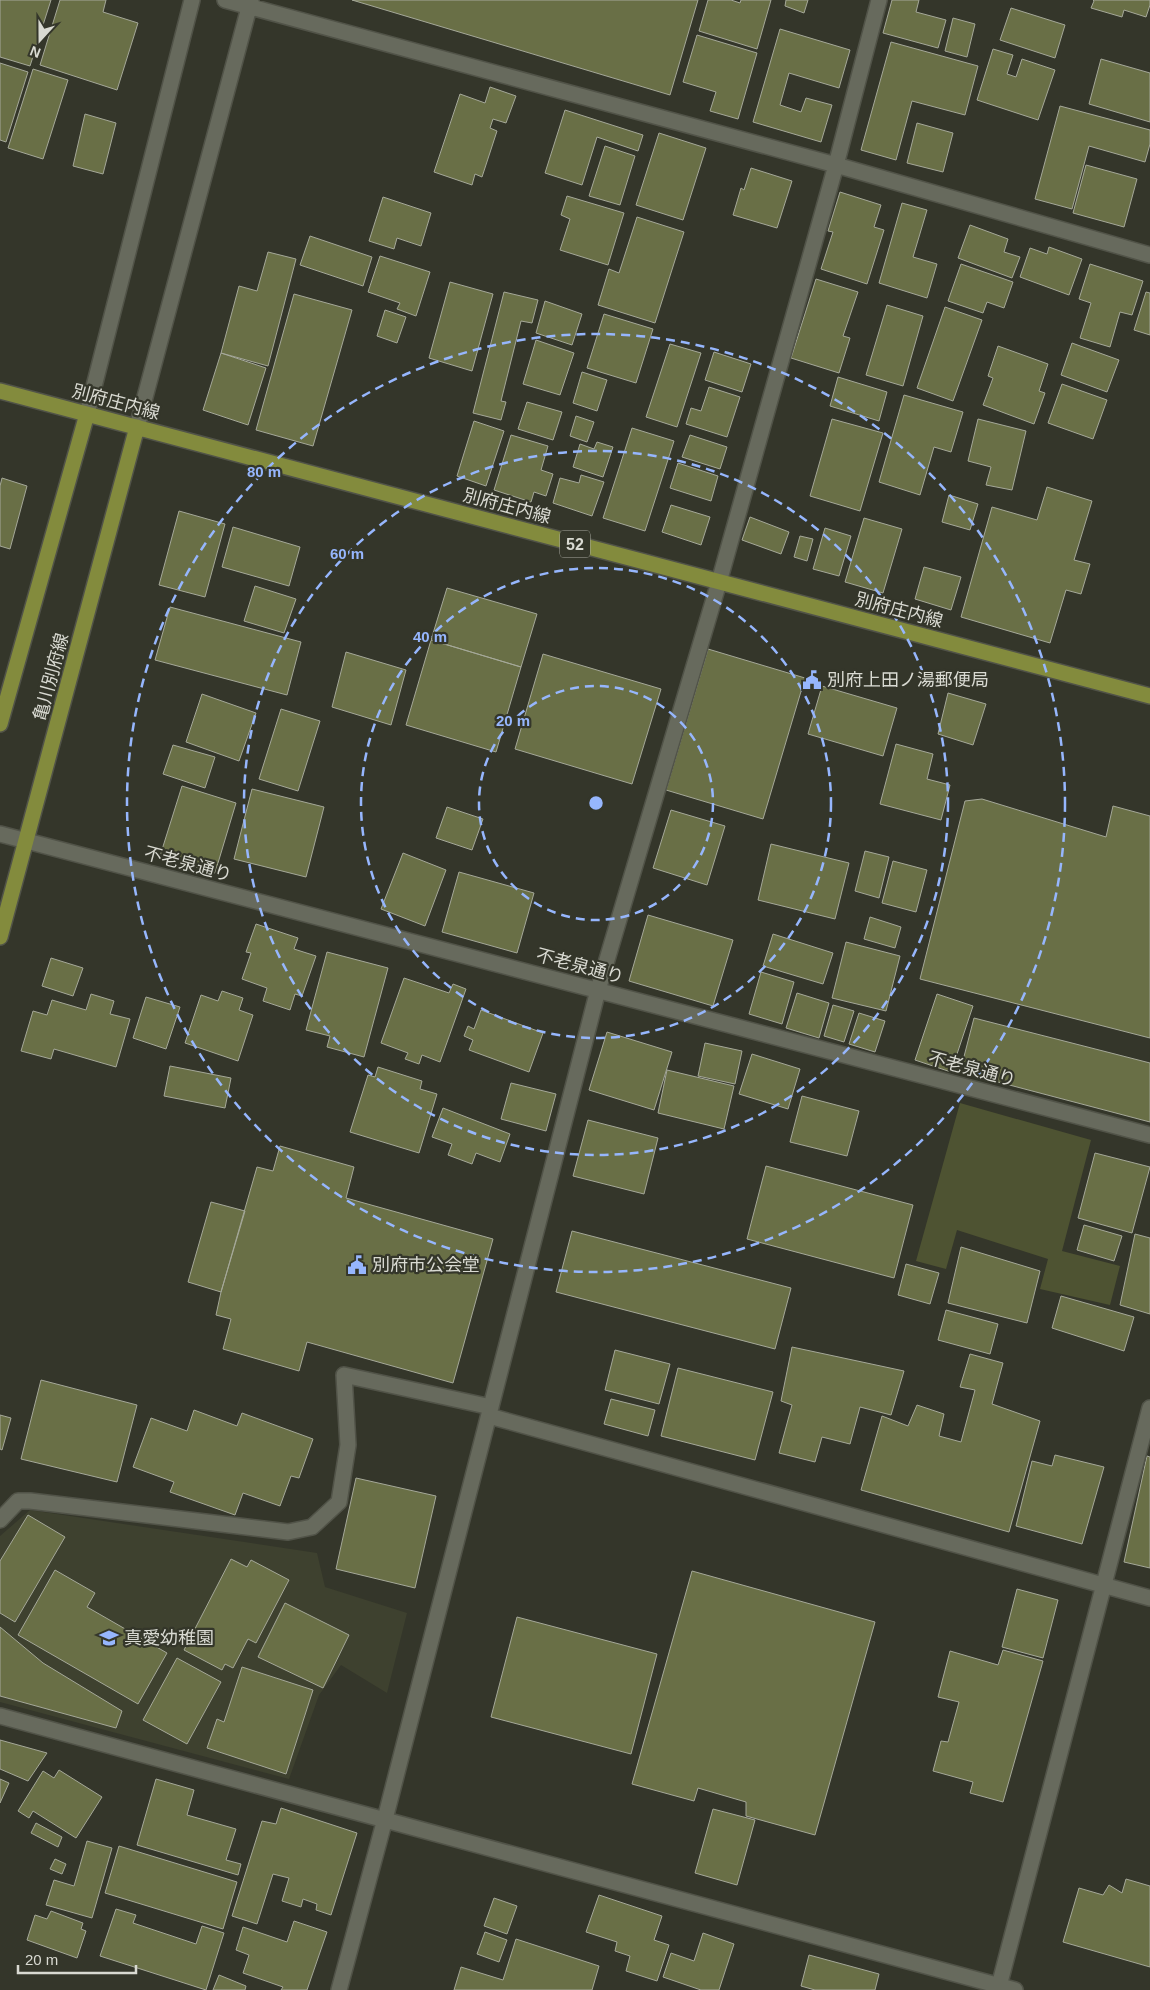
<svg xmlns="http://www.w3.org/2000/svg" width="1150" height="1990" font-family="Arial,'Noto Sans JP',sans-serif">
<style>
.built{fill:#3e412f}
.green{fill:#4e5332}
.building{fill:#696f46;stroke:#a5a899}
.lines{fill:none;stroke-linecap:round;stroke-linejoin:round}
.minor-casing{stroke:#515348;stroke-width:18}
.major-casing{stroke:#515348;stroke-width:18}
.minor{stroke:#676a5d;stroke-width:15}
.major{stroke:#838b3d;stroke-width:15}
.ring{fill:none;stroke:#96b6fd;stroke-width:2.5;stroke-dasharray:9 6}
.labels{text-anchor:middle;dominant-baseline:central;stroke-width:4.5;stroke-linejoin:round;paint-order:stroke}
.shield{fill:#34362a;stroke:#a8a9a0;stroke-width:1}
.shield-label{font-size:16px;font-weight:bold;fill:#d9dad2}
.street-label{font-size:18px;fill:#d9dad2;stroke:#34362a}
.poi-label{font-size:18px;fill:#d9dad2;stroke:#34362a;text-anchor:start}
.centre{fill:#96b6fd;stroke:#34362a;stroke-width:2.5}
.ring-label{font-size:15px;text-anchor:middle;font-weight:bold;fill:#96b6fd;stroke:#34362a;stroke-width:4.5;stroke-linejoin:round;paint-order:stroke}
</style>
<rect width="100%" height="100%" fill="#34362a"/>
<path class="built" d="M30,1510L317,1553L325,1587L407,1613L387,1693L341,1665L319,1695L289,1779L0,1702V1536Z"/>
<path class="green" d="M960,1103L1091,1140L1062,1251L1120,1266L1110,1305L1040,1289L1048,1259L957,1230L946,1269L916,1261Z"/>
<path class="building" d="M0,0H51L30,66L0,57Z
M60,0H106L103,12L138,23L117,90L40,65Z
M352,0H698L670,95Z
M708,0H731L740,3L741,0H771L757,49L699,31Z
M786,0H808L804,13L785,6Z
M892,0H919L916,12L946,20L938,48L883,33Z
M1093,0H1150V5L1146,17L1124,10L1122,17L1091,8L1094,1Z
M1011,8L1065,25L1055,58L1000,40Z
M953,18L975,24L967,57L945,51Z
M780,29L850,50L839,88L789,73L780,105L801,112L806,98L832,105L821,142L753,122Z
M697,35L757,53L738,119L710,111L716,92L683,82Z
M891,42L978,66L965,115L912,101L896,160L861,150Z
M993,49L1013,55L1007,74L1016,77L1022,59L1055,70L1038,120L977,100Z
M1101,59L1150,73V122L1089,104Z
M0,63L28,72L6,142L0,140Z
M33,69L68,80L43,159L8,148Z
M490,87L516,96L506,123L493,119L490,128L497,131L482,177L475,174L472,185L434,172L460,94L485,103Z
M1060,106L1150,130V144L1145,162L1089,146L1072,209L1035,199Z
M565,110L643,135L638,151L597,137L582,185L545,173Z
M85,114L116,123L103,174L73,166Z
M917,123L953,133L943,172L907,163Z
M659,133L706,148L683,220L636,205Z
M605,146L635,156L620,205L589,196Z
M1086,165L1137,179L1124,227L1073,213Z
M751,168L792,181L777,228L733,215L741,188L744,190Z
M840,192L881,205L874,227L884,230L867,284L821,269L833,232L828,231Z
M567,196L624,213L608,265L560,250L570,219L561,215Z
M383,197L431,213L421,246L397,238L394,249L369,241Z
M902,203L927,210L913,257L937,264L927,298L879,283Z
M637,217L684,232L655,323L598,305L609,269L619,273Z
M970,225L1008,239L1004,252L1020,257L1012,278L958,258Z
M310,236L372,257L363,286L300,265Z
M1049,247L1082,259L1069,295L1020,277L1030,248L1047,254Z
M268,252L296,259L268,366L221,353L239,286L257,291Z
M380,256L430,272L416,316L397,309L400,303L368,292Z
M961,264L1013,282L1004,308L987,302L983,313L948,301Z
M1090,264L1143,281L1132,315L1120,312L1110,347L1080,338L1091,303L1079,299Z
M816,279L858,292L843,336L850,338L839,373L791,358Z
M450,282L493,294L472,371L429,358Z
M504,292L538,300L532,323L521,321L501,401L506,402L501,420L473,413Z
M1146,292L1150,293V335L1134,330Z
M294,294L352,310L313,446L256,430Z
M545,301L582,314L572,345L536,333Z
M887,305L923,316L903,386L866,375Z
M945,307L982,320L953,401L917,388Z
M385,310L406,317L397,343L377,336Z
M604,314L653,329L636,383L587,368Z
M536,340L574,353L560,395L523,384Z
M1072,343L1119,360L1107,392L1061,375Z
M670,344L701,353L677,427L646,417Z
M998,346L1048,364L1039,391L1045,393L1034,424L983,405L993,378L988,376Z
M714,352L751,364L742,392L705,380Z
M221,353L266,368L248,425L203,410Z
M582,372L607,380L597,411L573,403Z
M838,377L887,392L879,421L830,406Z
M1062,384L1107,400L1093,439L1048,423Z
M709,387L740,397L727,437L686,424L691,408L701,411Z
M904,395L963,412L951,452L934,447L920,495L879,482Z
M527,402L562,412L553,440L518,429Z
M576,416L594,422L587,442L570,436Z
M832,419L883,433L860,511L810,496Z
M978,419L1026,431L1012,490L986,485L991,467L968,461Z
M474,421L504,431L486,486L457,476Z
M632,428L674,441L645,531L603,518Z
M511,435L548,446L541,470L553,474L546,496L534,492L531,502L494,490Z
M690,435L727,447L720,469L682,457Z
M597,442L613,447L603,477L573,467L580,444L594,449Z
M678,463L718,476L711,501L670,488Z
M581,475L604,482L592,516L553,503L560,478L579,483Z
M2,478L27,486L10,549L0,546V486Z
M1047,487L1092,501L1074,560L1090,564L1081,594L1066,590L1050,643L961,617L992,507L1037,520Z
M949,495L978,504L970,530L942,522Z
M671,505L710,517L701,545L662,532Z
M179,511L225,524L205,597L159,585Z
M750,517L789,532L781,554L742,540Z
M864,518L902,529L883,593L845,582Z
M233,527L300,547L289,586L222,567Z
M825,528L851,536L839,576L813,569Z
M800,536L813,539L807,561L794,557Z
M924,567L961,577L951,610L915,599Z
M255,586L296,599L284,633L244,621Z
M447,588L537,614L521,667L431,640Z
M170,607L301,642L287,695L155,660Z
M431,640L521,667L496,752L406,725Z
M708,649L805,678L763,819L666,790Z
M346,652L406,670L391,725L332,707Z
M543,654L661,689L632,784L515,749Z
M822,686L897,708L883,756L808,734Z
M948,693L986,704L973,745L938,734Z
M202,694L256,713L239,761L186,742Z
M281,709L320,721L298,791L259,779Z
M896,744L933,754L927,779L950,785L941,820L880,804Z
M173,745L215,757L205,788L163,774Z
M182,786L236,803L215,873L160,856Z
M252,789L324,807L306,877L234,859Z
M982,799L1106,837L1113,806L1150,816V1038L920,979L965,801Z
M447,807L483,819L472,850L436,838Z
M671,810L725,826L707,885L653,868Z
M771,844L849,863L835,919L758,900Z
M865,851L889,857L879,898L855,891Z
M403,853L446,870L425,926L381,909Z
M893,861L927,870L916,912L882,903Z
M459,872L534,893L517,953L442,932Z
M648,915L733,940L713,1006L629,981Z
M870,917L901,927L895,948L864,939Z
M256,924L298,938L294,949L316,956L302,996L295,994L290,1010L263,1001L267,988L242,979L251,953L246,952Z
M773,934L833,953L823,984L763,966Z
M846,942L900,956L886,1011L832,998Z
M327,952L388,968L364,1057L327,1047L330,1036L306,1030Z
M51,958L83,968L73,996L42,986Z
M761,972L794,982L782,1024L749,1014Z
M404,978L449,993L453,984L466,989L440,1062L422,1055L419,1064L405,1059L408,1053L381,1043Z
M222,991L243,998L239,1010L253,1015L238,1061L185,1043L201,995L218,1001Z
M797,993L829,1003L819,1038L786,1028Z
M91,994L114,1001L110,1014L130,1019L116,1067L54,1049L51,1059L21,1051L33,1011L47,1015L52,1000L86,1010Z
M937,994L973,1006L951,1072L915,1060Z
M146,997L180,1007L166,1049L133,1038Z
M833,1005L854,1011L844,1042L824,1036Z
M481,1010L543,1033L529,1072L469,1050L473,1040L464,1036L468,1026L474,1029Z
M859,1013L885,1021L875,1052L849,1044Z
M974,1018L1150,1063V1122L960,1072Z
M607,1032L672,1052L654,1110L589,1090Z
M705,1043L742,1051L735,1084L698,1076Z
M752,1054L800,1069L788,1109L739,1094Z
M170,1066L231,1078L225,1108L164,1096Z
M378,1067L422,1081L420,1089L437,1094L419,1153L350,1132L368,1075L375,1077Z
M667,1070L734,1086L724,1129L658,1113Z
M511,1083L556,1094L546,1131L501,1119Z
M802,1096L859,1111L847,1156L790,1142Z
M443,1108L510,1134L500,1162L476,1153L472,1164L448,1155L452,1144L432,1137Z
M588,1120L658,1138L644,1194L573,1176Z
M280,1146L354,1167L346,1198L493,1239L453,1383L307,1342L299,1371L223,1349L231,1319L216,1315L221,1292L257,1167L273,1171Z
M1095,1153L1150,1167L1132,1233L1078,1218Z
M766,1166L913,1205L894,1278L747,1239Z
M211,1202L245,1211L221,1292L188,1282Z
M1084,1225L1122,1236L1114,1261L1077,1250Z
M572,1231L791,1288L775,1349L556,1292Z
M1135,1234L1150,1238V1314L1120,1305Z
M961,1247L1040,1271L1027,1323L948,1303Z
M906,1264L939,1273L930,1304L898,1295Z
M1061,1296L1134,1317L1124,1351L1052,1328Z
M946,1310L998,1324L990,1354L938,1340Z
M792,1347L904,1371L891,1415L860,1407L850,1444L822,1437L815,1462L779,1453L792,1405L781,1401Z
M615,1350L670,1364L659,1404L605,1390Z
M970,1354L1003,1363L992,1404L1040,1421L1009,1532L861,1490L882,1416L908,1426L917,1405L944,1414L939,1436L961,1442L975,1390L960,1387Z
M678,1368L773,1392L755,1460L661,1436Z
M41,1380L137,1405L117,1482L21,1459Z
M611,1399L655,1410L648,1436L604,1424Z
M194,1410L237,1426L242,1413L313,1439L299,1478L291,1476L280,1506L243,1493L235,1515L170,1492L174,1482L133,1467L151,1418L187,1431Z
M0,1415L11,1418L2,1450L0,1449Z
M1055,1455L1104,1467L1082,1544L1016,1526L1032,1461L1052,1466Z
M1147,1456L1150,1457V1568L1124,1562Z
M356,1478L436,1496L415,1588L336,1569Z
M28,1515L65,1537L15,1622L0,1613V1561Z
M231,1559L247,1567L251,1560L289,1580L256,1643L248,1639L233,1668L225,1664L222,1670L184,1650Z
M55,1570L95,1593L87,1607L167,1653L138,1704L18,1635Z
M692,1571L875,1622L815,1835L746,1816V1802L698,1788L694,1801L632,1784Z
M1017,1589L1058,1600L1043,1658L1002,1647Z
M285,1603L349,1635L323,1688L258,1657Z
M517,1617L657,1654L631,1754L491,1717Z
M0,1627L43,1663L122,1711L116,1728L0,1696Z
M1003,1650L1043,1661L1003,1802L970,1793L973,1782L933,1771L941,1741L948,1742L959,1702L938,1697L950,1651L998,1665Z
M177,1658L221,1682L187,1744L143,1720Z
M242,1667L313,1690L286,1774L207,1748L217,1719L224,1722Z
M0,1740L47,1753L28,1781L0,1769Z
M59,1770L102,1797L76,1838L33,1811L29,1818L18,1811L43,1771L54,1778Z
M0,1779L9,1783L0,1803Z
M156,1779L194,1790L187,1815L236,1829L226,1860L241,1864L238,1875L137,1845Z
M281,1808L357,1833L331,1915L316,1910L317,1904L303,1899L301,1907L282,1901L289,1878L273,1874L257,1924L232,1916L262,1821L276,1824Z
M713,1809L755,1820L737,1885L695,1873Z
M36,1823L62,1837L58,1847L31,1833Z
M87,1841L112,1848L92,1918L46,1905L54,1880L74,1886Z
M119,1846L237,1882L223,1929L105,1893Z
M55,1859L66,1864L62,1874L50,1869Z
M1126,1879L1150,1886V1967L1063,1942L1079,1888L1103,1895L1109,1885L1122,1893Z
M599,1895L662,1916L654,1940L669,1945L657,1981L626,1971L630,1956L615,1951L617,1942L586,1932Z
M494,1898L517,1906L507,1934L484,1926Z
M116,1909L136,1915L133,1923L196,1944L202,1926L224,1933L206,1990L100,1956Z
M51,1911L83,1923L81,1929L86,1931L77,1958L27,1940L35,1915L47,1919Z
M294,1921L327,1932L307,1990H281L283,1987L243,1973L249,1955L236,1950L243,1927L287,1942Z
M485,1932L507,1940L499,1962L477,1954Z
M703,1933L734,1944L719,1990H701L663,1977L671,1953L694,1961Z
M516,1939L599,1966L592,1990H454L461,1967L503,1980Z
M809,1955L879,1974L875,1990H815L801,1986Z
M219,1975L246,1986L245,1990H213Z"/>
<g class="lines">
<g class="minor-casing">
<path id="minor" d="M225,0L836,165L1150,255
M87,414L192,0
M137,427L251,0
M0,834L1150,1135
M489,1416L1150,1598
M0,1520L18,1501H30L288,1532L312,1527L339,1502L348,1445L344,1375L491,1407
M0,1716L1015,1990
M339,1990L385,1819L598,990L719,582L836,165L879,0
M998,1990L1150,1408"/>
</g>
<g class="major-casing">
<path id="major" d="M0,391L1150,696
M0,724L87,414
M0,937L137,427"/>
</g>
<use href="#minor" class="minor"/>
<use href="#major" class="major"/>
</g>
<g class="ring">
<circle cx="596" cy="803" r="117"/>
<circle cx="596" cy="803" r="235"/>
<circle cx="596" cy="803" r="352"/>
<circle cx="596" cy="803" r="469"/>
</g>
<defs>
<g id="civic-bare" transform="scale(1.5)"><path d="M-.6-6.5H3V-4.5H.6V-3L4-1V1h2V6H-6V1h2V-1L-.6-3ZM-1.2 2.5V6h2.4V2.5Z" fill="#96b6fd" stroke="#34362a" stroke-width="2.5" paint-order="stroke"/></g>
<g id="school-bare" transform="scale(1.5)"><path d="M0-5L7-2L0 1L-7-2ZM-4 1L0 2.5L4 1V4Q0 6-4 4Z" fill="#96b6fd" stroke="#34362a" stroke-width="2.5" paint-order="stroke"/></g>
</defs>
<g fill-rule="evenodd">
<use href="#civic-bare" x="812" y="680"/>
<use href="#civic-bare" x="357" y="1265"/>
<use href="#school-bare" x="109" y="1638"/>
</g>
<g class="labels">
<rect class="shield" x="560" y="530.5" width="30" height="27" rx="4"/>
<g class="shield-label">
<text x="575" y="544">52</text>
</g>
<g class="street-label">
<text transform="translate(116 402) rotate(15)">別府庄内線</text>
<text transform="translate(507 506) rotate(15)">別府庄内線</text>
<text transform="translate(899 610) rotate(15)">別府庄内線</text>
<text transform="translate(51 677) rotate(-75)">亀川別府線</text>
<text transform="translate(188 864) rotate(15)">不老泉通り</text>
<text transform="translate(580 966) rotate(15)">不老泉通り</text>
<text transform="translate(972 1069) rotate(15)">不老泉通り</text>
</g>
<g class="poi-label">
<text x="827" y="680">別府上田ノ湯郵便局</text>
<text x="372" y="1265">別府市公会堂</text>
<text x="124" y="1638">真愛幼稚園</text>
</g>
</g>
<circle cx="596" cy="803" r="8" class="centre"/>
<g class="ring-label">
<text x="264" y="477">80 m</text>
<text x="347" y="559">60 m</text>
<text x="430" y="642">40 m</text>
<text x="513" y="726">20 m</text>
</g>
<g transform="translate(40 40) rotate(201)" stroke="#34362a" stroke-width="4" paint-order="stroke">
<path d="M0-4L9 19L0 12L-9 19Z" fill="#d9dad2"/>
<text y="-8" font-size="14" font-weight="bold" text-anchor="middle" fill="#d9dad2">N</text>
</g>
<path d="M18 1965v8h118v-8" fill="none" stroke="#d9dad2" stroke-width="2.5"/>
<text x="25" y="1965" font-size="15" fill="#d9dad2" stroke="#34362a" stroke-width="4" paint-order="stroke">20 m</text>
</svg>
